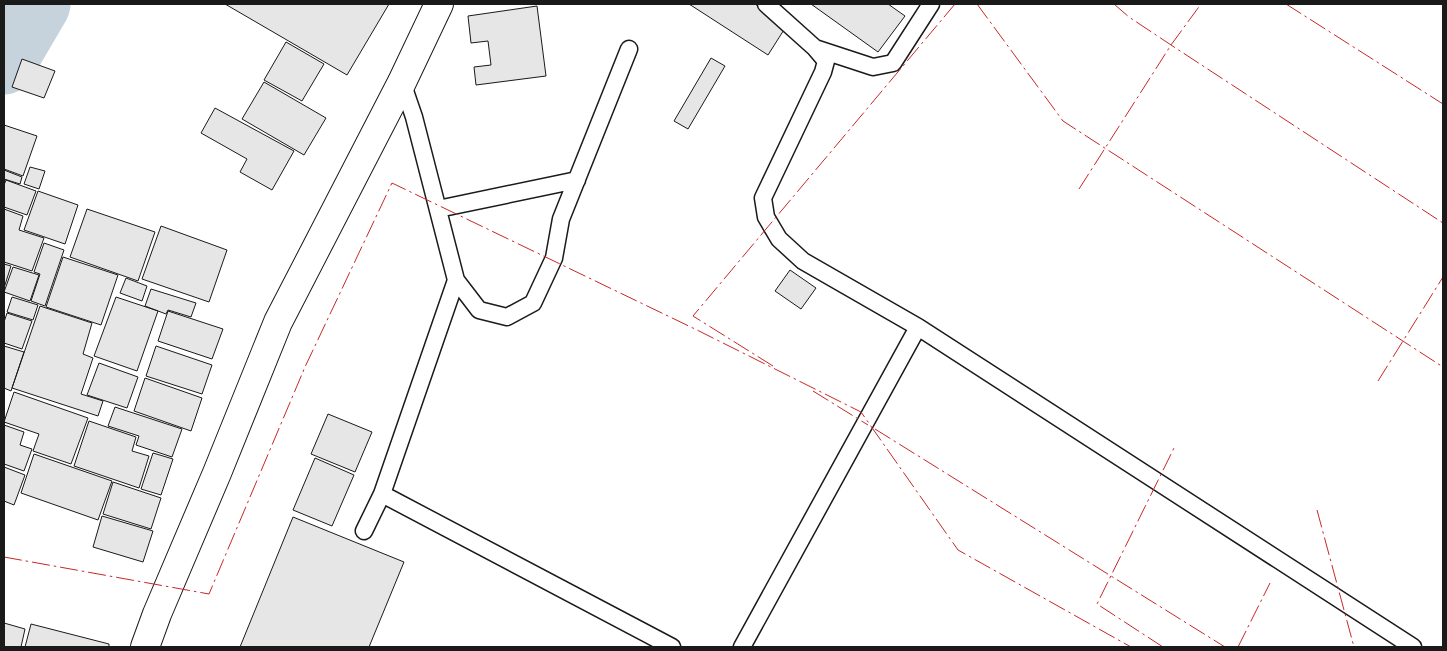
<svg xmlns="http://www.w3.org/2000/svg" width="1447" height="651" font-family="Karla,sans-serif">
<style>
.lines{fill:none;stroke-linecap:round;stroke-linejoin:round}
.river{stroke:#c6d2dc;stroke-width:65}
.building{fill:#e6e6e6;stroke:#1a1a1a}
.service-casing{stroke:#1a1a1a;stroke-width:19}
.tertiary-casing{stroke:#1a1a1a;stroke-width:30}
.service{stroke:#fff;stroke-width:16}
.tertiary{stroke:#fff;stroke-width:28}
.power{stroke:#c62828;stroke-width:1;stroke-dasharray:18 4 2.5 4;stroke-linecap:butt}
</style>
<rect width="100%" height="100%" fill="#fff"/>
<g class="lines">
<path class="river" d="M4,62L38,4"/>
</g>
<path class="building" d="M225,4H389L347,75Z
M689,4H755L787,25L768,55Z
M811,4H888L905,16L878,52Z
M537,6L546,76L476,85L474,67L491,65L488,41L471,43L468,16Z
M286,42L324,64L302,101L264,80Z
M711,58L725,66L688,129L674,121Z
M22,59L55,71L44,98L12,87Z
M264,82L326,118L304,155L242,119Z
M215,108L294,151L272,190L240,172L247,159L201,133Z
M4,125L37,136L23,176L4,169Z
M30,167L45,171L39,189L24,184Z
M4,170L22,177L20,184L4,179V181Z
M6,180L36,191L27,215L4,207V185Z
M38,191L78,205L65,244L24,230Z
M4,209L23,216L19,230L44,238L32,271L4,262Z
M87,209L155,232L138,281L70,257Z
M161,226L227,250L209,302L142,279Z
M44,243L64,250L45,306L31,301L40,274L34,272Z
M63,257L118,275L101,325L46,307Z
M4,264L11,266L4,288Z
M13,267L39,275L30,301L4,292Z
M790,270L816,288L801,309L775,291Z
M126,278L147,286L142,301L120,293Z
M151,289L196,303L191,317L168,310L166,314L145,306Z
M12,297L38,305L33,320L7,312Z
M116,297L158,311L137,371L94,356Z
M40,306L92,323L83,354L93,358L81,394L103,401L98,416L12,388Z
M168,311L223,329L212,359L158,341Z
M7,313L32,321L22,349L4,343V322Z
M4,346L24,352L11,391L4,388Z
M156,346L212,365L202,394L146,376Z
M99,363L138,377L127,408L87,395Z
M145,378L202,398L191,431L134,411Z
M14,392L88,418L71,464L33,451L39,434L4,422Z
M115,407L182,429L172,457L136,445L139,436L108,426Z
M328,414L372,432L355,472L311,454Z
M89,421L136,437L132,451L149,456L139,488L74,466Z
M4,425L24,432L20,445L32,449L24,471L4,464Z
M153,453L173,459L161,495L141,489Z
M34,454L112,481L98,520L21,493Z
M315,458L354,475L332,526L293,510Z
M4,467L25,475L14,505L4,501Z
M113,482L161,498L151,529L103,514Z
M102,516L153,531L143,562L93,547Z
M293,517L404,562L369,647H240Z
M4,623L25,629L21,647H4Z
M31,624L109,644V647H25Z"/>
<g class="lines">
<g class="service-casing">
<path id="service" d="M766,4L815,48L826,61L823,72L763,198L766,217L779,239L803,261L918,327L1413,647
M815,48L873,67L893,63L931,4
M438,209L577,180
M456,280L479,310L507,317L533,303L554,258L561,219L629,49
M382,494L672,647
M364,531L382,494L456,280L414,117L402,82
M742,647L918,327"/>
</g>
<g class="tertiary-casing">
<path id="tertiary" d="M145,647L157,614L217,473L278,322L402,82L439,4"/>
</g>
<use href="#service" class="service"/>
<use href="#tertiary" class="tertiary"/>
<path class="power" d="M977,4L1063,121L1443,367
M1114,4L1129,17L1171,45L1443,223
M1286,4L1443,104
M1079,189L1171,45L1201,4
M773,366L693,316L955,4
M1378,381L1443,277
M813,391L868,425
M875,429L1225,647
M1317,510L1354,647
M4,557L209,594L305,367L392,183L697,330L861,412L958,550L1131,647
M1163,647L1097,604L1175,446
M1238,647L1270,583"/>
</g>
<rect width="1447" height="651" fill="none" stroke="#1a1a1a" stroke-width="10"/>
</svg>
